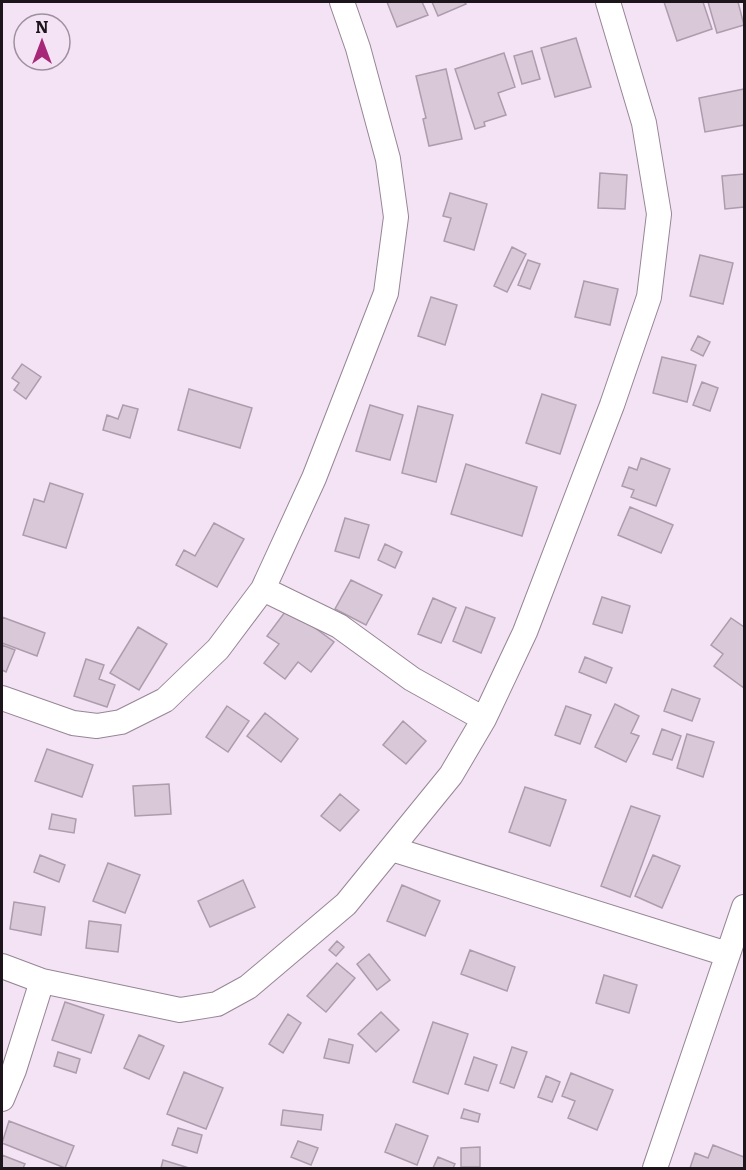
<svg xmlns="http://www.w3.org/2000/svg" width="746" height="1170" font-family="Literata,serif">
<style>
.building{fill:#d9c8d8;stroke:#ad9cac;stroke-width:1.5}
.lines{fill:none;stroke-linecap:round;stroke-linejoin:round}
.street-casing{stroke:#968695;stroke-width:26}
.street{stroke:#fff;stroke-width:24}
</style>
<rect width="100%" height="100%" fill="#f4e3f4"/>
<path class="building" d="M387,2H422L428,15L397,27Z
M432,2H464L466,4L438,16Z
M664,2H703L712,29L677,41Z
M708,2H738L744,25L717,33Z
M576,38L591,87L555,97L541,48Z
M532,51L540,79L522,84L514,56Z
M504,53L515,87L498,93L506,115L484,122L485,126L475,129L455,69Z
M446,69L462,139L429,146L423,119L426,118L416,76Z
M744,89V125L705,132L699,98Z
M600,173L627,175L625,209L598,208Z
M744,174V207L725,209L722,176Z
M450,193L487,204L474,250L444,241L451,218L443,216Z
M512,247L526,254L507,292L494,286Z
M700,255L733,263L723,304L690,296Z
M528,260L540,264L530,289L518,285Z
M584,281L618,289L610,325L575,317Z
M431,297L457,305L445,345L418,336Z
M698,336L710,342L703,356L691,350Z
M662,357L696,365L687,402L653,393Z
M22,364L41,377L26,399L14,390L19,383L12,378Z
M702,382L718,388L710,411L693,405Z
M189,389L252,408L240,448L178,430Z
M542,394L576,405L560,454L526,443Z
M123,405L138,409L130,438L103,430L107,415L118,419Z
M370,405L403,415L390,460L356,451Z
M418,406L453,415L436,482L402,473Z
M641,458L670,469L656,506L631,497L634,490L622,486L629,467L637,470Z
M466,464L537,487L522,536L451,514Z
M50,483L83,494L66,548L23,535L34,499L44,502Z
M630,507L673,525L661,553L618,535Z
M345,518L369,525L359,558L335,551Z
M214,523L244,539L217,587L176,565L184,550L195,556Z
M385,544L402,552L395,568L378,560Z
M351,580L382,595L366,625L335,609Z
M602,597L630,606L622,633L593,624Z
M433,598L456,608L441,643L418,634Z
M466,607L495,618L481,653L453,641Z
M288,608L334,642L311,672L298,662L285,679L264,663L279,644L267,636Z
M2,617L45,633L37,656L2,643Z
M731,618L744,627V688L714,666L723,654L711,645Z
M138,627L167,644L139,690L110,673Z
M2,645L15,650L6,672L2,670Z
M585,657L612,668L606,683L579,672Z
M86,659L104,665L99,679L115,685L107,707L74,696Z
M672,689L700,699L692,721L664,711Z
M615,704L639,716L631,733L639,736L626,762L595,747Z
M227,706L249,721L228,752L206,737Z
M566,706L591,715L580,744L555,735Z
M265,713L298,739L281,762L247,736Z
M403,721L426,741L406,764L383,745Z
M662,729L681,736L672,760L653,754Z
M687,734L714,742L703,777L677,768Z
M47,749L93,765L82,797L35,781Z
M169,784L171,814L135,816L133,786Z
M525,787L566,800L550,846L509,832Z
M340,794L359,810L340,831L321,816Z
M631,806L660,816L630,897L601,886Z
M52,814L76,819L74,833L49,829Z
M40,855L65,865L59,882L34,872Z
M653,855L680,866L662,908L635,896Z
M108,863L140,875L125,913L93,901Z
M243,880L255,907L210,927L198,901Z
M402,885L440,901L425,936L387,921Z
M14,902L45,907L41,935L10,929Z
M89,921L121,925L118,952L86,948Z
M337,941L344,947L336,956L329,950Z
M470,950L515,967L507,991L461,974Z
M369,954L390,980L377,990L357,964Z
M337,963L355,978L326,1012L307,996Z
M604,975L637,985L629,1013L596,1003Z
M65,1002L104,1015L91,1053L52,1040Z
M381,1012L399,1030L376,1052L358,1034Z
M288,1014L301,1023L283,1053L269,1044Z
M433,1022L468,1034L448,1094L413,1082Z
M139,1035L164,1046L149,1079L124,1068Z
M329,1039L353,1045L349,1063L324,1058Z
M512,1047L527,1052L514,1088L500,1083Z
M58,1052L80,1059L76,1073L54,1066Z
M474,1057L497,1065L488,1091L465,1084Z
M184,1072L223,1088L206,1129L167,1114Z
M571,1073L613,1090L597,1130L568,1118L575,1101L562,1096Z
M546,1076L560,1082L552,1102L538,1097Z
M464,1109L480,1114L478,1122L461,1118Z
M283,1110L323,1115L321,1130L281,1125Z
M9,1121L74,1146L65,1168L2,1143Z
M396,1124L428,1136L417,1165L385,1152Z
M178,1128L202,1135L197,1153L172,1145Z
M298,1141L318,1148L311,1165L291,1157Z
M713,1145L744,1157V1168H690L695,1153L708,1158Z
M480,1147V1167H461V1148Z
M2,1155L25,1164L23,1168H2Z
M438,1157L455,1164L453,1168H433Z
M163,1160L189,1168H161Z"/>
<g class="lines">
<g class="street-casing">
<path id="street" d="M263,589L339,626L412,679L484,719
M2,698L73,723L97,726L121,722L165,700L218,649L263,589L314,478L386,293L396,217L388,159L358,48L342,2
M392,849L727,954
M2,966L42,981L180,1010L217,1004L248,987L346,904L451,775L484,719L525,632L612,405L649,297L659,214L644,123L608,2
M2,1099L14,1070L42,981
M655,1168L744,907"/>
</g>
<use href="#street" class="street"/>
</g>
<rect width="746" height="1170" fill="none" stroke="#1c161c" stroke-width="6"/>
<g transform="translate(42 42)"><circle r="28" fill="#f4e3f4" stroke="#9e919e" stroke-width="1.5"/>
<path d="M0-4.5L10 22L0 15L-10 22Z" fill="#a72878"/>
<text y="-9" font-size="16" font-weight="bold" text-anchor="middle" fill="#1c161c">N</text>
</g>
</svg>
